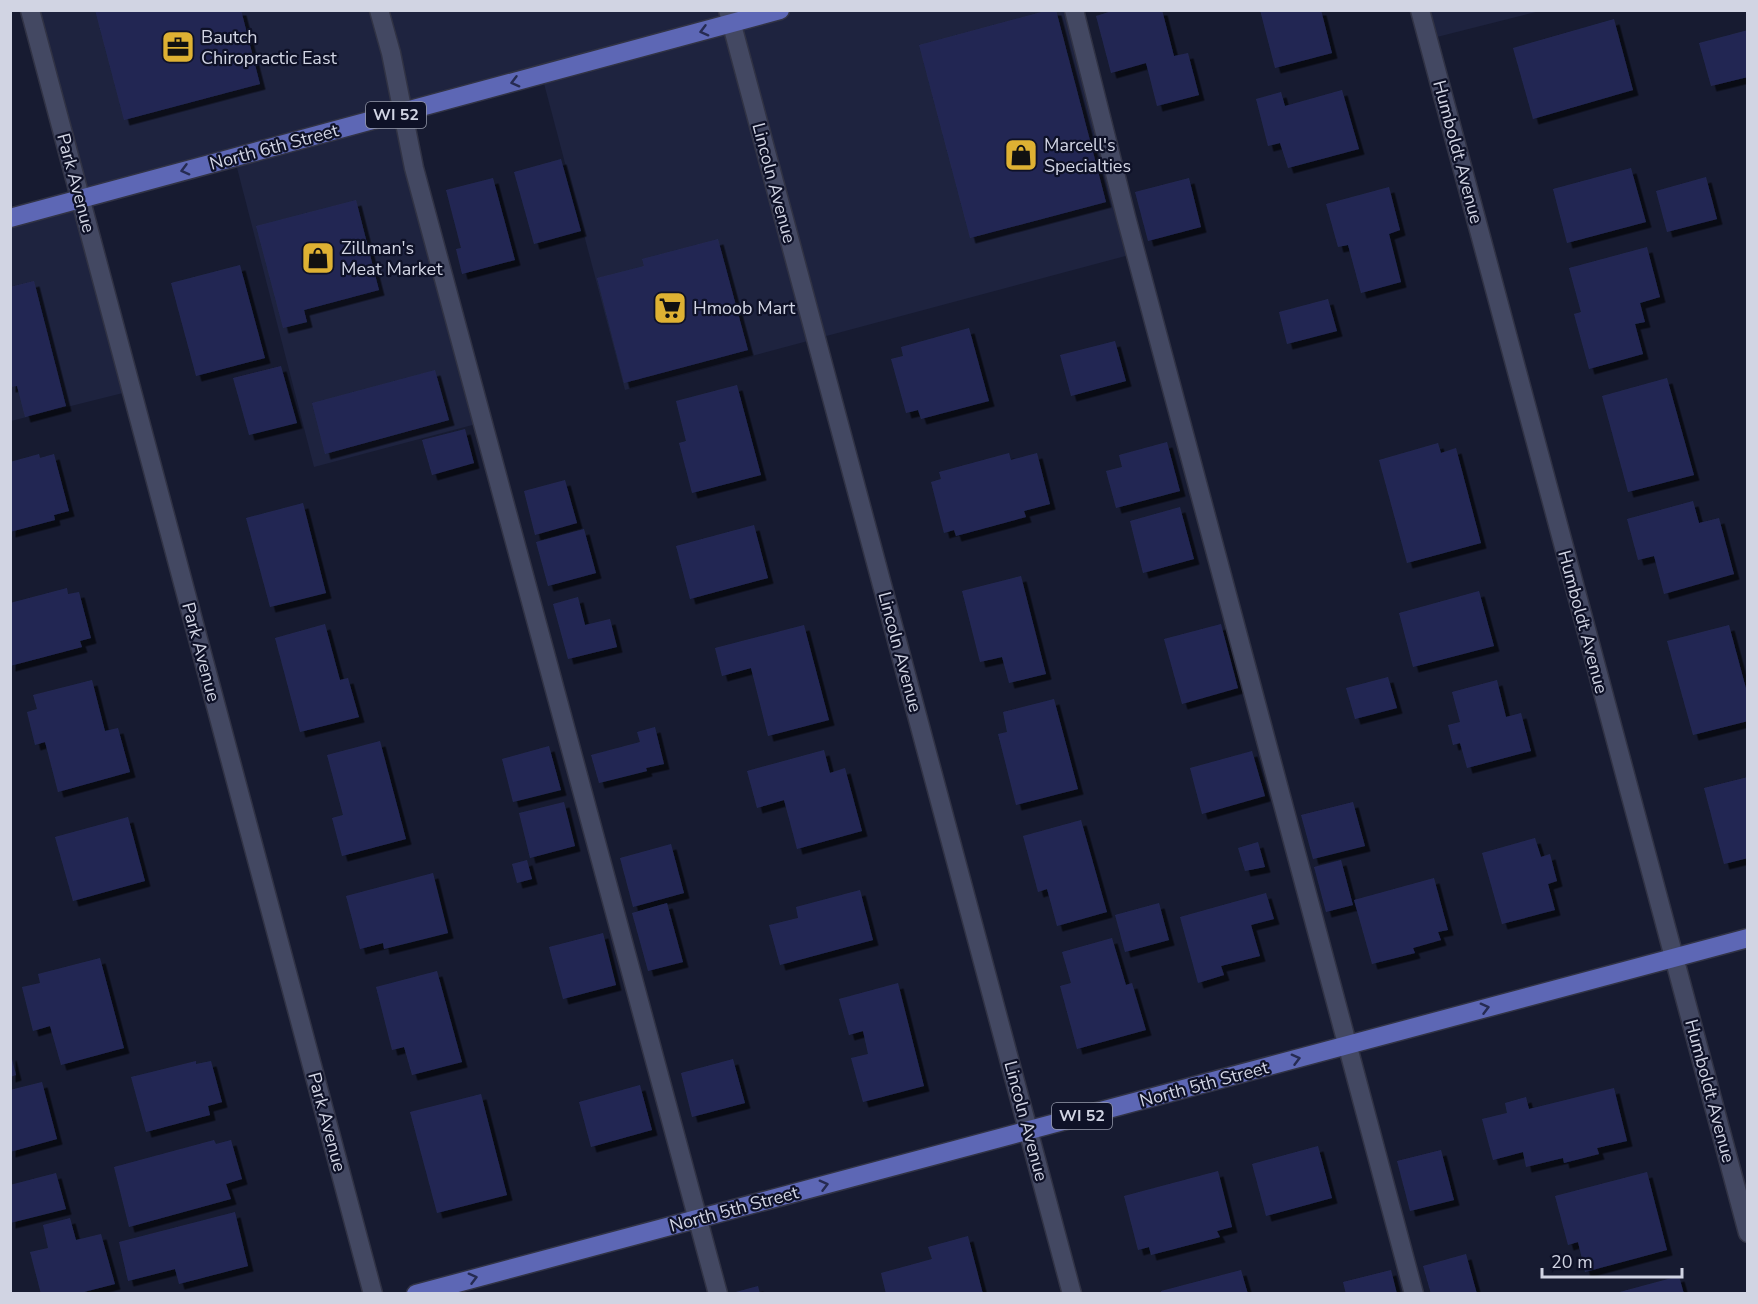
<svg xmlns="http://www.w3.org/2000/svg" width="1758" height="1304" font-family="'Nunito Sans',sans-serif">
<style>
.built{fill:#1e233f}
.building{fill:#232853;filter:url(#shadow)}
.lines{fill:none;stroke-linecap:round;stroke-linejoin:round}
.minor-casing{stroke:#313345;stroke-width:21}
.major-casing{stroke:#313345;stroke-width:21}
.minor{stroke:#434862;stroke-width:18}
.major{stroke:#5d67b5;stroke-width:18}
.oneway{stroke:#262b52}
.labels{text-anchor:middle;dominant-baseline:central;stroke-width:4.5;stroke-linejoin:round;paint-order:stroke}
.shield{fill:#0e1127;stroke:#969aab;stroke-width:1.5}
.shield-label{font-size:16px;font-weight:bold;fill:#d1d4e3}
.poi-label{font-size:18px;fill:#d1d4e3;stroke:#0e1127;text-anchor:start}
.street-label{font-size:18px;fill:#d1d4e3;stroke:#0e1127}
</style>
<defs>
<filter id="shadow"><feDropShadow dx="5.5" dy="5.5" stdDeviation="0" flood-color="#0009"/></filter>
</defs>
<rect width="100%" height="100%" fill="#171b31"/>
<path class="built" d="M1070,10L1133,254L625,390L542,76L400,115L480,423L314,467L235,160L74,204L123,393L11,421L10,219L73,204L24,11Z
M1426,10L1540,11L1433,38Z"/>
<path class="building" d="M95,10H241L260,84L124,120Z
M1049,10H1056L1106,202L970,238L919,45Z
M1115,10H1162L1174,56L1188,53L1199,95L1157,106L1146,63L1111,73L1096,16Z
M1260,10H1321L1332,53L1275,68Z
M1614,19L1633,90L1533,119L1513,48Z
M1748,30V77L1711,86L1699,43Z
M1342,90L1359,149L1288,168L1280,143L1268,146L1256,99L1281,92L1285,106Z
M561,159L581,231L534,244L514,172Z
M1631,168L1646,222L1567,243L1553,189Z
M1706,177L1717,219L1667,232L1656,191Z
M493,178L515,260L462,274L456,249L461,248L446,190Z
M1189,178L1201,227L1148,241L1135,192Z
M1389,187L1400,230L1389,234L1401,282L1361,293L1348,245L1338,247L1326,204Z
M356,200L379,290L304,310L307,322L283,328L256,226Z
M718,239L748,350L624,383L597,278L644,266L642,259Z
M1647,247L1660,297L1640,303L1645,322L1635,324L1643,354L1589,369L1574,314L1581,312L1569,268Z
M240,265L265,358L196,376L171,283Z
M34,281L66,406L25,417L17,386L10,387V287Z
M1328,299L1337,331L1287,344L1279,312Z
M969,328L989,401L921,419L918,410L906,413L891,359L903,356L901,347Z
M1115,341L1126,381L1071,396L1060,355Z
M281,366L297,423L249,435L233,378Z
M435,370L449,420L325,454L312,403Z
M1667,378L1694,475L1628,492L1602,396Z
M737,385L761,475L692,493L679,443L686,441L676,401Z
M465,429L474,463L432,475L422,440Z
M1167,442L1180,491L1116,508L1106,471L1122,467L1119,455Z
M1438,443L1441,453L1456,448L1481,543L1407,563L1379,460Z
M1009,453L1011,460L1037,453L1050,504L1024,511L1026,517L956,536L954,530L944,533L931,482L941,479L939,472Z
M39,454L40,458L54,454L69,511L54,515L55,520L10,532V462Z
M565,480L577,523L535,535L524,491Z
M1693,501L1699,523L1719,518L1734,574L1664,594L1654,556L1638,560L1627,519Z
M303,503L326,593L270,607L246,518Z
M1180,507L1194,559L1143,573L1130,521Z
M754,525L768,578L690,599L676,546Z
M584,529L596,573L548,586L536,542Z
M1021,576L1046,674L1009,683L1002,657L980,662L962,591Z
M67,588L68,594L79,592L91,638L80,641L82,647L10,666V603Z
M1479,591L1494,646L1413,667L1399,613Z
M578,597L585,625L610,619L617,647L568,659L553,604Z
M325,624L340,680L348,678L359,717L300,732L275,638Z
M1221,624L1238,688L1182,704L1164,639Z
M804,625L829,720L768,736L751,668L722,676L715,648Z
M1729,625L1748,696V721L1693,735L1667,641Z
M1388,677L1397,708L1355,719L1346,688Z
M92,680L105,731L118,728L130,772L58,792L45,742L35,745L27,712L37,709L33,695Z
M1497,680L1506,717L1521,713L1531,751L1467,768L1460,743L1453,745L1448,725L1460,722L1452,692Z
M1054,699L1078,789L1016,805L998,734L1007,732L1003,712Z
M655,727L664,764L646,768L647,771L599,783L591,755L640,742L637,732Z
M380,741L406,839L342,856L332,818L343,815L327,755Z
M549,746L561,790L513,802L502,759Z
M824,750L830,773L845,768L862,831L797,849L784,800L757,808L747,771Z
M1252,751L1265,796L1202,814L1190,768Z
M1748,777V858L1724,864L1704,788Z
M564,802L575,846L530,858L519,813Z
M1353,802L1365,846L1313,859L1301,815Z
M128,817L145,881L73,901L55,837Z
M1081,820L1107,912L1057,926L1047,889L1038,892L1023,836Z
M1535,838L1541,857L1550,854L1557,881L1548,884L1555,910L1502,924L1482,853Z
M1258,842L1265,867L1245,871L1238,848Z
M671,844L684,893L633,907L620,858Z
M527,860L532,879L517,883L512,864Z
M1341,860L1353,905L1326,912L1314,867Z
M433,873L448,933L384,949L383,943L360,949L346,896Z
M1434,878L1448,930L1438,932L1441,940L1413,948L1415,953L1372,964L1354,900Z
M860,890L873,940L780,965L769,925L798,918L796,907Z
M1266,893L1274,919L1251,925L1260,956L1221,966L1224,975L1198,983L1180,917Z
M667,903L683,962L648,971L632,913Z
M1159,903L1169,940L1125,952L1115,915Z
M603,933L616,985L563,999L549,947Z
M1112,938L1126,985L1132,983L1146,1030L1077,1049L1060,986L1071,983L1062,952Z
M100,958L124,1048L61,1065L50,1026L33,1031L22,987L40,983L38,974Z
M437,971L462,1062L412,1075L404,1047L392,1050L376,987Z
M898,983L924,1086L863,1102L851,1058L868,1054L863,1031L849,1035L839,999Z
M11,1055L16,1075L10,1077V1056Z
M733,1059L745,1103L692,1117L681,1073Z
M196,1061V1064L211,1061L222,1102L208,1106L210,1115L146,1132L131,1077Z
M42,1082L57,1139L10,1152V1090Z
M640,1085L652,1130L591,1147L579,1102Z
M1614,1088L1627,1141L1597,1148L1599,1154L1564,1163L1563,1158L1526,1167L1523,1152L1493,1160L1482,1119L1507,1113L1505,1103L1526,1097L1529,1109Z
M481,1094L507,1195L437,1213L410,1112Z
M214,1140L216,1144L231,1140L242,1179L226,1184L231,1199L129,1227L114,1167Z
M1318,1146L1332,1198L1266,1216L1252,1164Z
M1441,1150L1454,1200L1410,1211L1397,1161Z
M1218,1171L1232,1227L1217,1231L1220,1237L1151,1255L1149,1247L1138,1250L1124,1196Z
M1647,1172L1667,1250L1585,1272L1578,1242L1568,1245L1555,1196Z
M56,1173L66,1209L10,1223V1185Z
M235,1212L248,1266L179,1284L175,1269L128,1281L119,1242Z
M70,1218L76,1240L101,1234L115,1284L84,1292V1294H41L30,1252L48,1248L43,1225Z
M968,1236L983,1294H886L881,1273L932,1259L928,1247Z
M1466,1254L1477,1294H1431L1423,1266Z
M1241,1270L1248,1294H1162L1161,1291Z
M1391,1270L1397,1294H1346L1343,1282Z
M1679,1276L1684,1294H1616V1293Z
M758,1286L760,1294H732V1293Z"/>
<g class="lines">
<g class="minor-casing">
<path id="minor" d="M30,10L373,1294
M379,10L391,53L414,168L718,1294
M728,10L1072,1294
M1074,10L1126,217L1414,1294
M1420,10L1748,1233"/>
</g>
<g class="major-casing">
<path id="major" d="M10,218L780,10
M416,1294L1748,938"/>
</g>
<use href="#minor" class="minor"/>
<use href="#major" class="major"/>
</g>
<defs><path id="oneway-chevron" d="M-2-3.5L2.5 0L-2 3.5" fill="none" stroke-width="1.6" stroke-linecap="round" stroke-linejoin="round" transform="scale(1.5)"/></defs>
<g class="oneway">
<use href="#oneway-chevron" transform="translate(704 31) rotate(165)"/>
<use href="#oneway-chevron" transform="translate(515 82) rotate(165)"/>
<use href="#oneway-chevron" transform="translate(185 170) rotate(165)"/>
<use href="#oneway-chevron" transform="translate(1485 1008) rotate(-15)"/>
<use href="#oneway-chevron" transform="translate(1296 1059) rotate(-15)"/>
<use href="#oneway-chevron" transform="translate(824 1185) rotate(-15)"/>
<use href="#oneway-chevron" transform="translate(473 1278) rotate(-15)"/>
</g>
<defs>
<g id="office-square" transform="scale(1.725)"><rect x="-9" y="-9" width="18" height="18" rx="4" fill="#deb133" stroke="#0e1127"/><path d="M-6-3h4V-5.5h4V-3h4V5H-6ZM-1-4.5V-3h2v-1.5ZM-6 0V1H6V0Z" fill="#111"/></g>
<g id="shop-square" transform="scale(1.725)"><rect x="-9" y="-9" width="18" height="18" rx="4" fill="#deb133" stroke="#0e1127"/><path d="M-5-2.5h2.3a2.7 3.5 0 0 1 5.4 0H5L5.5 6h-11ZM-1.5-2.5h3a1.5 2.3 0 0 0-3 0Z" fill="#111"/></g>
<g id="supermarket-square" transform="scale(1.725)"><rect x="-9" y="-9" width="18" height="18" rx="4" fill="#deb133" stroke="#0e1127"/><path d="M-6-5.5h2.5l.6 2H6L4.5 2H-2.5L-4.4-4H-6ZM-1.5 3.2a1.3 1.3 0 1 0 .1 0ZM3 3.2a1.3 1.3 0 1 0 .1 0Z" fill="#111"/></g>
</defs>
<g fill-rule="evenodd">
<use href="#office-square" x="178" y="47"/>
<use href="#shop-square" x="1021" y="155"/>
<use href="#shop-square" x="318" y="258"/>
<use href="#supermarket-square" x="670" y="308"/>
</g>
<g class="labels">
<g class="shield">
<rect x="366" y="102" width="60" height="26" rx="4.5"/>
<rect x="1052" y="1103" width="60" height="26" rx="4.5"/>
</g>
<g class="shield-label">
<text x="396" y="115">WI 52</text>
<text x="1082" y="1116">WI 52</text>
</g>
<g class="poi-label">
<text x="201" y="37">Bautch<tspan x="201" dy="21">Chiropractic East</tspan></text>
<text x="1044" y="145">Marcell's<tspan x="1044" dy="21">Specialties</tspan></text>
<text x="341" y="248">Zillman's<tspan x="341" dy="21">Meat Market</tspan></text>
<text x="693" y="308">Hmoob Mart</text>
</g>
<g class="street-label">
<text transform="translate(274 147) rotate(-15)">North 6th Street</text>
<text transform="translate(1458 152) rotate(75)">Humboldt Avenue</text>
<text transform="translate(76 183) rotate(75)">Park Avenue</text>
<text transform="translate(774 183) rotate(75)">Lincoln Avenue</text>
<text transform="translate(1583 622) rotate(75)">Humboldt Avenue</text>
<text transform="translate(201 652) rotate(75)">Park Avenue</text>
<text transform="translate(900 652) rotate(75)">Lincoln Avenue</text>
<text transform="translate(1204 1084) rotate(-15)">North 5th Street</text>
<text transform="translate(1710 1091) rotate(75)">Humboldt Avenue</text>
<text transform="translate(1026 1121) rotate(75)">Lincoln Avenue</text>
<text transform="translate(327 1122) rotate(75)">Park Avenue</text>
<text transform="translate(734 1209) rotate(-15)">North 5th Street</text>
</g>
</g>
<rect width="1758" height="1304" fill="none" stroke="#d1d4e3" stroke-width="24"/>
<path d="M1542 1268v9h140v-9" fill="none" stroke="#d1d4e3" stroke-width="3"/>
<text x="1551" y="1268" font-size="18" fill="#d1d4e3" stroke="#0e1127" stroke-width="4.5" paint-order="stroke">20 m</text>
</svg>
